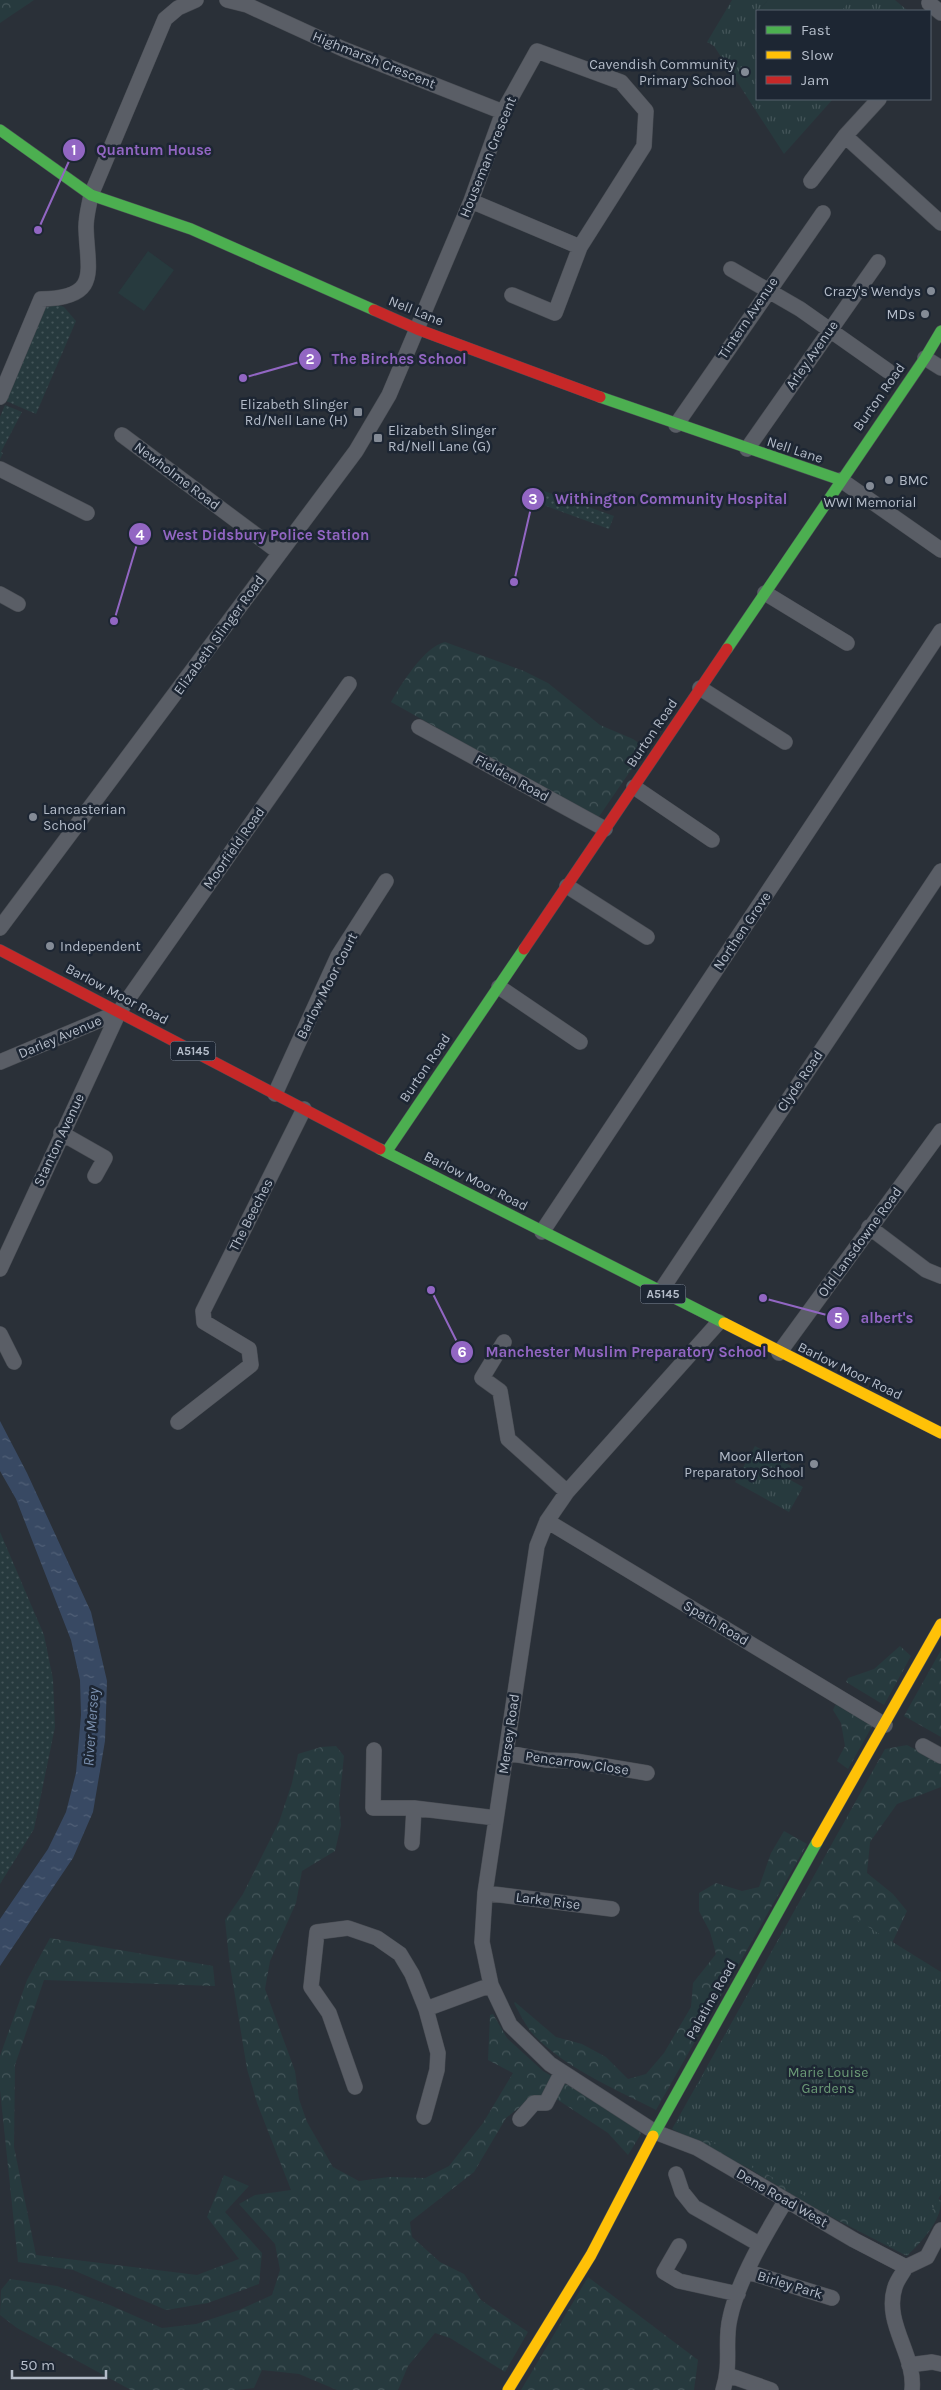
<svg xmlns="http://www.w3.org/2000/svg" width="941" height="2390" font-family="Karla,sans-serif">
<style>
.grass{fill:url(#grass-dots)}
.forest{fill:url(#forest-crowns)}
.park{fill:url(#park-tufts)}
.pitch{fill:#273a3e}
.water{fill:url(#water-ripples)}
.lines{fill:none;stroke-linecap:round;stroke-linejoin:round}
.street-casing{stroke:#484c53;stroke-width:16}
.fast-casing{stroke:#484c53;stroke-width:12}
.slow-casing{stroke:#484c53;stroke-width:12}
.jam-casing{stroke:#484c53;stroke-width:12}
.street{stroke:#5a5e66;stroke-width:15}
.fast{stroke:#4caf50;stroke-width:11}
.slow{stroke:#ffc107;stroke-width:11}
.jam{stroke:#c62828;stroke-width:11}
.poi-dot{fill:#848b96;stroke:#1d2633;stroke-width:2}
.labels{text-anchor:middle;dominant-baseline:central;stroke-width:5;stroke-linejoin:round;paint-order:stroke}
.shield{fill:#1d2633;stroke:#878f9c;stroke-width:1}
.shield-label{font-size:12px;font-weight:bold;fill:#b4bcc9}
.street-label{font-size:14px;fill:#b4bcc9;stroke:#1d2633}
.poi-label{font-size:14px;fill:#b4bcc9;stroke:#1d2633;text-anchor:end}
.park-label{font-size:14px;fill:#6b9a76;stroke:#1d2633}
.water-label{font-size:15px;font-style:italic;fill:#7c92b1;stroke:#1d2633}
.leader{fill:none;stroke:#9266c3;stroke-width:2}
.callout-dot{fill:#9266c3;stroke:#1d2633;stroke-width:2}
.mark-label{font-size:15px;text-anchor:middle;font-weight:bold;fill:#fff}
.callout-label{font-size:15px;text-anchor:middle;font-weight:bold;fill:#9266c3;stroke:#1d2633;stroke-width:5;stroke-linejoin:round;paint-order:stroke}
</style>
<defs>
<pattern id="grass-dots" width="8" height="8" patternUnits="userSpaceOnUse" patternTransform="scale(1.25)"><rect width="8" height="8" fill="#273a3e"/><path d="M2 2h.1M6 6h.1" fill="none" stroke="#445559" stroke-width="1.8" stroke-linecap="round"/></pattern>
<pattern id="forest-crowns" width="20" height="18" patternUnits="userSpaceOnUse" patternTransform="scale(1.25)"><rect width="20" height="18" fill="#273a3e"/><path d="M2 6a3 3 0 1 1 6 0M12 15a3 3 0 1 1 6 0" fill="none" stroke="#445559"/></pattern>
<pattern id="park-tufts" width="24" height="20" patternUnits="userSpaceOnUse" patternTransform="scale(1.25)"><rect width="24" height="20" fill="#273a3e"/><path d="M3 7l-1-3M5 7V3M7 7l1-3M15 17l-1-3M17 17v-4M19 17l1-3" fill="none" stroke="#445559"/></pattern>
<pattern id="water-ripples" width="26" height="14" patternUnits="userSpaceOnUse" patternTransform="scale(1.25)"><rect width="26" height="14" fill="#384963"/><path d="M2 4q2-2 4 0t4 0M15 11q2-2 4 0t4 0" fill="none" stroke="#526178"/></pattern>
</defs>
<rect width="100%" height="100%" fill="#2a3038"/>
<path class="grass" d="M56,304L64,307L76,321L36,414L6,401L46,307Z
M5,405L22,412L1,452L3,453L0,459V417Z
M544,491L614,516L609,529L546,506L540,500Z
M0,1532L44,1635L53,1679L55,1727L34,1829L0,1884Z"/>
<path class="forest" d="M0,0H34L0,23Z
M445,642L524,671L548,683L600,725L633,739L646,748L598,818L391,702C401,684 425,646 445,642Z
M900,1646L911,1656L884,1705L846,1682L848,1678L874,1669Z
M941,1650V1737L904,1716Z
M837,1702L874,1723L848,1769L837,1761L845,1746L841,1723L833,1710Z
M907,1745L941,1763V1787L897,1804L870,1842L867,1873L893,1894L907,1911L892,1943L922,2183L941,2201C941,2222 921,2242 907,2256L816,2209L748,2168L672,2129L885,1749Z
M336,1746L344,1756L339,1804L341,1825L335,1851L302,1871L296,1903L270,1961L265,1989L295,2071L299,2099L307,2122L333,2167L359,2181L389,2177L425,2178L449,2166L483,2123L513,2073L488,2060L490,2015L493,2014L507,2038L543,2071L637,2125L641,2134L628,2155L608,2133L558,2100L532,2097L506,2118L474,2172L410,2222L412,2237L440,2262L464,2274L481,2300L528,2332L505,2372L450,2338L435,2333L408,2366L398,2390H337L299,2374L262,2370L254,2388L238,2390H131L17,2328L0,2315L1,2290L10,2279L57,2286L110,2305L162,2328L196,2324L239,2310L272,2295L280,2270L275,2244L239,2204L255,2195L291,2190L257,2103L247,2069L229,1959L225,1920L243,1894L279,1822L292,1783L298,1754L321,1747Z
M784,1831L807,1844L656,2110C617,2090 572,2071 540,2041C528,2031 521,2016 514,2003L515,2002L556,2037L582,2044L606,2057L628,2079L646,2074L664,2053L691,2007L693,1983L716,1954L710,1932L699,1911V1893L716,1883L742,1891L759,1887L771,1853Z
M50,1938L213,1966L215,1986L44,1980L15,2065L14,2147L36,2255L197,2275L239,2259L207,2217L224,2175L249,2186L225,2212L262,2253L259,2284L208,2303L166,2310L73,2270L18,2262L0,2090V2056L27,1980Z
M588,2277L698,2360L694,2390H521Z"/>
<path class="park" d="M732,0H895L908,11H757V99H833L784,154L714,46L707,42Z
M755,1446L791,1466L785,1477L803,1487L789,1512L735,1482Z
M807,1889L941,1972V2194L907,2255L677,2122Z"/>
<path class="pitch" d="M768,0H851L841,11H758Z
M148,251L174,270L144,311L118,293Z"/>
<path class="water" d="M0,1421L27,1473L91,1612L107,1681L105,1741L93,1812L73,1858L0,1966V1919L48,1849L66,1812L76,1773L81,1715L80,1680L71,1640L16,1499L0,1471Z"/>
<g class="lines">
<g class="street-casing">
<path id="street" d="M227,0L247,5L343,49L503,112
M929,3L941,13
M845,136L941,223
M811,181L845,136L879,99
M471,201L580,247
M731,269L800,309L888,371
M925,358L941,368
M0,397L41,299C102,298 87,270 86,227C86,216 89,206 91,195L165,19L178,8L196,0
M676,425L823,213
M122,435L280,553
M747,449L878,262
M0,469L87,513
M841,480L941,550
M765,593L847,643
M0,594L18,604
M700,688L785,742
M419,727L605,829
M634,787L712,840
M567,886L647,937
M0,928L356,451L389,395L471,201L503,112L537,51L621,82L646,111L644,146L580,247L555,313L512,295
M499,987L580,1042
M0,1062L119,1012
M275,1094L338,956L386,881
M61,1133L105,1158L95,1176
M869,1227L926,1270L941,1276
M542,1232L941,631
M0,1269L119,1012L349,684
M660,1292L941,871
M719,1322L567,1492L547,1521L537,1546L485,1893L482,1942L491,1985L510,2025L550,2064L655,2132L697,2148L854,2240L906,2267
M0,1334L14,1362
M504,1342L482,1378L500,1391L508,1439L567,1492
M779,1353L941,1131
M178,1422L251,1365L249,1349L204,1322L203,1311L304,1109
M547,1521L885,1725
M923,1746L941,1756
M374,1750L373,1808H414L496,1818
M508,1753L546,1760L575,1761L647,1773
M412,1843L414,1808
M485,1893L612,1909
M426,2009L491,1985
M355,2087L329,2013L311,1987L317,1932L348,1928L377,1938L400,1954L412,1974L426,2009L438,2053L437,2070L424,2117
M520,2119L534,2103H546L562,2072
M676,2174L682,2192L694,2207L759,2244
M679,2246L664,2272L679,2281L738,2294
M906,2267C903,2273 897,2280 895,2287C883,2323 916,2355 912,2390
M906,2267L927,2257L941,2230
M748,2272L832,2298
M909,2365L932,2362L941,2364
M728,2375L771,2390
M723,2390C732,2363 724,2342 730,2318C738,2280 766,2233 786,2200"/>
</g>
<g class="fast-casing">
<path id="fast" d="M0,130L91,195L191,229L374,310
M600,397L841,480
M727,649L925,358L941,331
M380,1149L724,1323
M387,1151L524,949
M653,2136L817,1842"/>
</g>
<g class="slow-casing">
<path id="slow" d="M724,1323L941,1433
M817,1842L941,1624
M508,2390L591,2255L653,2136"/>
</g>
<g class="jam-casing">
<path id="jam" d="M374,310L417,329L600,397
M524,949L727,649
M0,950L380,1149"/>
</g>
<use href="#street" class="street"/>
<use href="#fast" class="fast"/>
<use href="#slow" class="slow"/>
<use href="#jam" class="jam"/>
</g>
<g class="poi-dot">
<circle cx="745" cy="72" r="5"/>
<circle cx="931" cy="291" r="5"/>
<circle cx="925" cy="314" r="5"/>
<rect x="353" y="407" width="10" height="10" rx="2.5"/>
<rect x="373" y="433" width="10" height="10" rx="2.5"/>
<circle cx="889" cy="480" r="5"/>
<circle cx="870" cy="486" r="5"/>
<circle cx="33" cy="817" r="5"/>
<circle cx="50" cy="946" r="5"/>
<circle cx="814" cy="1464" r="5"/>
</g>
<g class="labels">
<g class="shield">
<rect x="170.5" y="1041.5" width="45" height="19" rx="4"/>
<rect x="640.5" y="1284.5" width="45" height="19" rx="4"/>
</g>
<g class="shield-label">
<text x="193" y="1051">A5145</text>
<text x="663" y="1294">A5145</text>
</g>
<g class="street-label">
<text transform="translate(374 60) rotate(22)">Highmarsh Crescent</text>
<text transform="translate(488 157) rotate(-68)">Houseman Crescent</text>
<text transform="translate(416 311) rotate(22)">Nell Lane</text>
<text transform="translate(748 318) rotate(-56)">Tintern Avenue</text>
<text transform="translate(812 355) rotate(-55)">Arley Avenue</text>
<text transform="translate(879 397) rotate(-55)">Burton Road</text>
<text transform="translate(795 450) rotate(18)">Nell Lane</text>
<text transform="translate(177 476) rotate(37)">Newholme Road</text>
<text transform="translate(219 635) rotate(-54)">Elizabeth Slinger Road</text>
<text transform="translate(652 733) rotate(-56)">Burton Road</text>
<text transform="translate(512 778) rotate(29)">Fielden Road</text>
<text transform="translate(234 848) rotate(-55)">Moorfield Road</text>
<text transform="translate(742 931) rotate(-56)">Northen Grove</text>
<text transform="translate(327 986) rotate(-63)">Barlow Moor Court</text>
<text transform="translate(117 994) rotate(28)">Barlow Moor Road</text>
<text transform="translate(60 1037) rotate(-23)">Darley Avenue</text>
<text transform="translate(425 1068) rotate(-56)">Burton Road</text>
<text transform="translate(800 1081) rotate(-56)">Clyde Road</text>
<text transform="translate(59 1140) rotate(-65)">Stanton Avenue</text>
<text transform="translate(476 1181) rotate(27)">Barlow Moor Road</text>
<text transform="translate(251 1215) rotate(-63)">The Beeches</text>
<text transform="translate(860 1242) rotate(-54)">Old Lansdowne Road</text>
<text transform="translate(850 1371) rotate(26)">Barlow Moor Road</text>
<text transform="translate(716 1623) rotate(31)">Spath Road</text>
<text transform="translate(509 1734) rotate(-82)">Mersey Road</text>
<text transform="translate(577 1763) rotate(8)">Pencarrow Close</text>
<text transform="translate(548 1901) rotate(7)">Larke Rise</text>
<text transform="translate(711 2000) rotate(-61)">Palatine Road</text>
<text transform="translate(782 2198) rotate(30)">Dene Road West</text>
<text transform="translate(790 2285) rotate(17)">Birley Park</text>
</g>
<g class="poi-label">
<text x="735" y="64">Cavendish Community<tspan x="735" dy="16">Primary School</tspan></text>
<text x="921" y="291">Crazy's Wendys</text>
<text x="915" y="314">MDs</text>
<text x="348" y="404">Elizabeth Slinger<tspan x="348" dy="16">Rd/Nell Lane (H)</tspan></text>
<text x="388" y="430" text-anchor="start">Elizabeth Slinger<tspan x="388" dy="16">Rd/Nell Lane (G)</tspan></text>
<text x="899" y="480" text-anchor="start">BMC</text>
<text x="870" y="502" text-anchor="middle">WWI Memorial</text>
<text x="43" y="809" text-anchor="start">Lancasterian<tspan x="43" dy="16">School</tspan></text>
<text x="60" y="946" text-anchor="start">Independent</text>
<text x="804" y="1456">Moor Allerton<tspan x="804" dy="16">Preparatory School</tspan></text>
</g>
<g class="park-label">
<text x="828" y="2072">Marie Louise<tspan x="828" dy="16">Gardens</tspan></text>
</g>
<g class="water-label">
<text transform="translate(91 1727) rotate(-86)">River Mersey</text>
</g>
</g>
<path class="leader" d="M38 230L74 150M243 378L310 359M514 582L533 499M114 621L140 534M763 1298L838 1318M431 1290L462 1352"/>
<g class="callout-dot">
<circle cx="38" cy="230" r="5"/>
<circle cx="243" cy="378" r="5"/>
<circle cx="514" cy="582" r="5"/>
<circle cx="114" cy="621" r="5"/>
<circle cx="763" cy="1298" r="5"/>
<circle cx="431" cy="1290" r="5"/>
<circle cx="74" cy="150" r="12"/>
<circle cx="310" cy="359" r="12"/>
<circle cx="533" cy="499" r="12"/>
<circle cx="140" cy="534" r="12"/>
<circle cx="838" cy="1318" r="12"/>
<circle cx="462" cy="1352" r="12"/>
</g>
<g class="mark-label">
<text x="74" y="155">1</text>
<text x="310" y="364">2</text>
<text x="533" y="504">3</text>
<text x="140" y="540">4</text>
<text x="838" y="1323">5</text>
<text x="462" y="1357">6</text>
</g>
<g class="callout-label">
<text x="154" y="155">Quantum House</text>
<text x="399" y="364">The Birches School</text>
<text x="671" y="504">Withington Community Hospital</text>
<text x="266" y="540">West Didsbury Police Station</text>
<text x="887" y="1323">albert's</text>
<text x="626" y="1357">Manchester Muslim Preparatory School</text>
</g>
<rect x="756" y="10" width="175" height="90" fill="#1d2633" stroke="#59626f"/>
<rect x="766" y="26" width="25" height="8" fill="#4caf50" stroke="#59626f"/>
<text x="801" y="35" font-size="15" fill="#b4bcc9">Fast</text>
<rect x="766" y="51" width="25" height="8" fill="#ffc107" stroke="#59626f"/>
<text x="801" y="60" font-size="15" fill="#b4bcc9">Slow</text>
<rect x="766" y="76" width="25" height="8" fill="#c62828" stroke="#59626f"/>
<text x="801" y="85" font-size="15" fill="#b4bcc9">Jam</text>
<path d="M12 2370v8h94v-8" fill="none" stroke="#b4bcc9" stroke-width="2.5"/>
<text x="20" y="2370" font-size="15" fill="#b4bcc9" stroke="#1d2633" stroke-width="4" paint-order="stroke">50 m</text>
</svg>
